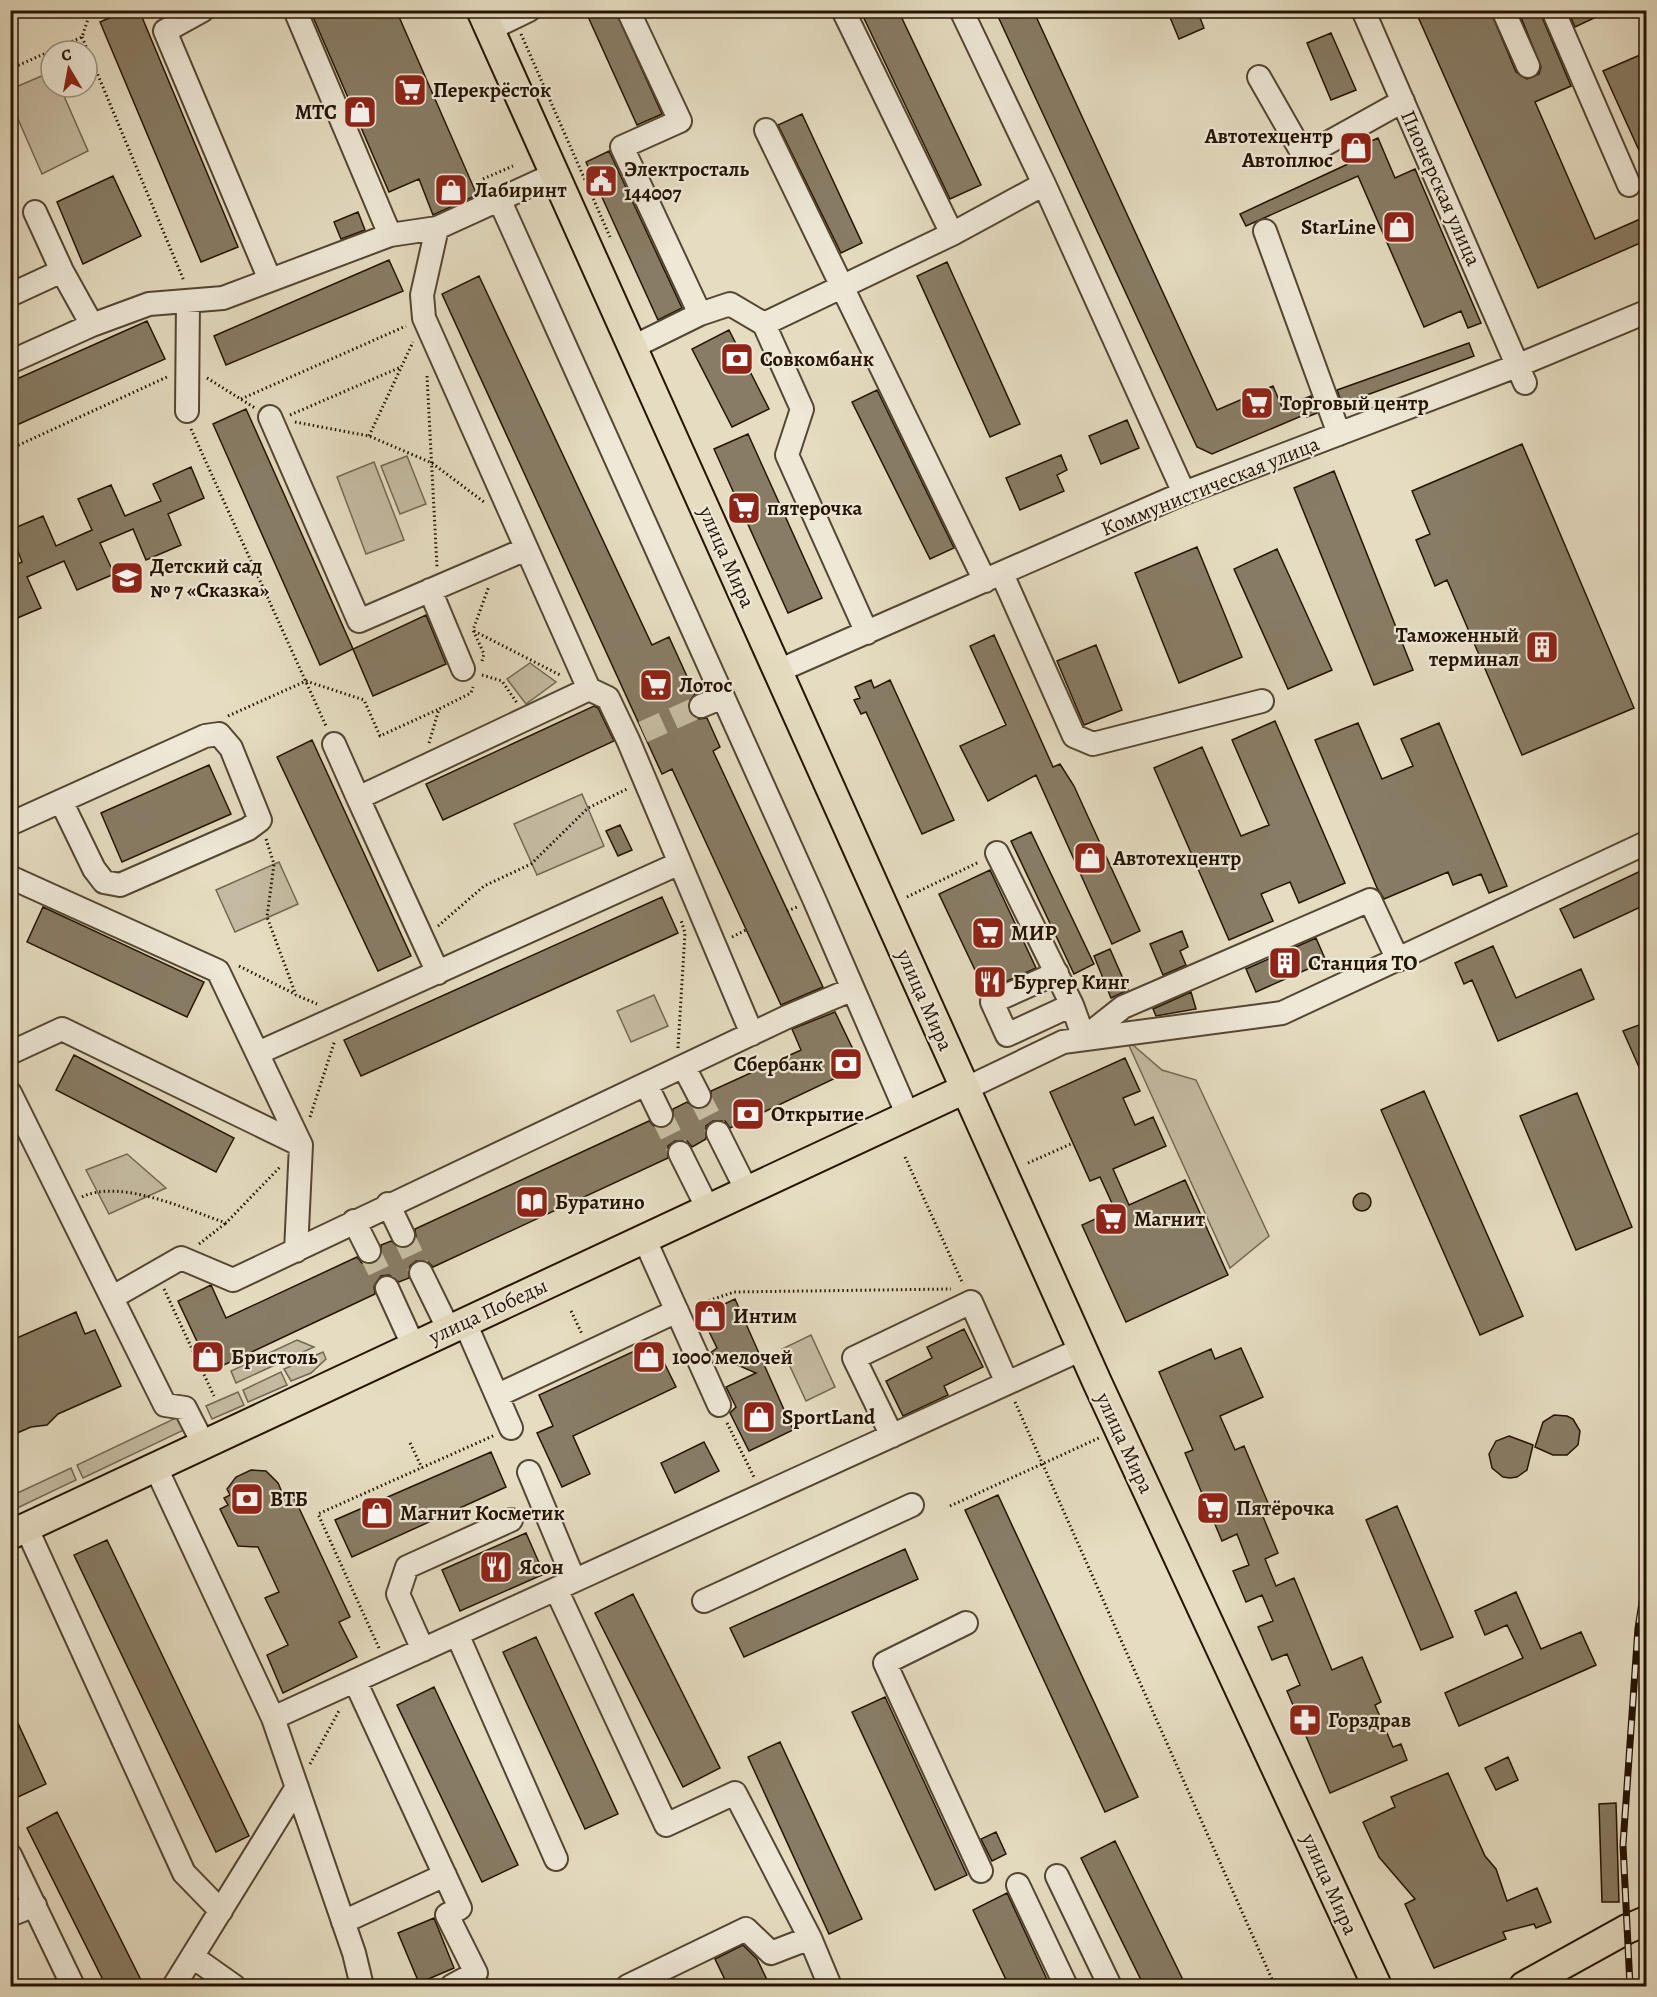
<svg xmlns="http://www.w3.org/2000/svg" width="1657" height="1997" font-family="Alegreya,serif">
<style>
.green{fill:#c4baa1;stroke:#746752;stroke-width:1.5}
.building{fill:#887c65;stroke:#241402;stroke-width:1.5}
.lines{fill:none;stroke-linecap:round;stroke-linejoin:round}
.minor-tunnel{stroke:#c8bea4;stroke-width:22;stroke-dasharray:22 11;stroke-linecap:butt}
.minor-casing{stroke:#544632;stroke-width:26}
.major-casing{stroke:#241402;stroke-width:32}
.path{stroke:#241402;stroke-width:3;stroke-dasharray:1.5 3;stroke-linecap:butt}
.minor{stroke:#eee8d7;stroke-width:22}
.major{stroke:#e5dcc1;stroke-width:28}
.rail-casing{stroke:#241402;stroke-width:7}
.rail{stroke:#eee8d7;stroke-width:4.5;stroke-dasharray:14;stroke-linecap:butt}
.labels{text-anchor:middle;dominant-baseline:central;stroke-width:4.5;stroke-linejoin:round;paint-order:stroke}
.poi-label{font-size:21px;font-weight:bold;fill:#241402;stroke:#eee8d7;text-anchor:start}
.street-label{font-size:21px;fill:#241402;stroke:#eee8d7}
</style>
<rect width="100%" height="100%" fill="#e5dcc1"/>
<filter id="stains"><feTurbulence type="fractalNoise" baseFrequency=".00333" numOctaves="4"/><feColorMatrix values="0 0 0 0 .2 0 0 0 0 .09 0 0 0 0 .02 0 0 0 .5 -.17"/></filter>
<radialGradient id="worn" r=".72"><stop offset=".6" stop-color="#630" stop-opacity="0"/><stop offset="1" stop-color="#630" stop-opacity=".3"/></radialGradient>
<path class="green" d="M51,72V87H60L88,151L42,174L11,103V89Z
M407,456L426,504L400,514L381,466Z
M374,462L404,540L366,554L337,477Z
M530,663L556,682L526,704L507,679Z
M582,794L604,846L537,875L514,824Z
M279,862L298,904L235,932L216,890Z
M654,995L668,1026L631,1042L617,1011Z
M1126,1039L1162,1070L1196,1080L1269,1236L1230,1268Z
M127,1154L166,1188L109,1214L86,1170Z
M811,1335L835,1387L806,1401L782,1349Z
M297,1340L314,1347L236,1383L231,1371Z
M323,1352L326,1359L311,1373L291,1381L284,1369Z
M281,1372L287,1385L248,1402L243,1390Z
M238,1392L244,1405L212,1419L206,1406Z
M180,1416L186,1429L83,1478L77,1465Z
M71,1468L76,1480L11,1511V1496Z"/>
<path class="building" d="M128,10H139L238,247L201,262L100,22Z
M310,10H396L477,195L433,215L419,179L389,192Z
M585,10H615L662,114L637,125Z
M860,10H898L981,185L950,199Z
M995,10H1033L1217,410L1273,386L1282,407L1311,396L1317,413L1307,417L1306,414L1212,454L1197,447Z
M1167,10H1197L1204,28L1179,39Z
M1415,10H1490L1516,72L1527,79L1539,74L1541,67L1518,10H1539L1571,86L1535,102L1595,239L1647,216V240L1538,288Z
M1570,10H1611L1575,27L1568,11Z
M1331,33L1356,90L1331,100L1307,43Z
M1647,52V168L1603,71Z
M802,114L862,243L841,253L778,125Z
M1378,138L1395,178L1415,169L1481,323L1468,328L1461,311L1424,327L1358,176L1246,226L1240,214L1348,164L1344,153Z
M609,151L682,308L658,320L586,162Z
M113,176L141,236L83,264L57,202Z
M358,212L365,230L341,239L334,222Z
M389,260L403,291L226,365L214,336Z
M947,262L1020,424L990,437L917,276Z
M479,276L652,645L669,637L695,694L688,704L689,712L699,719L707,718L720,747L713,751L823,987L781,1005L672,769L662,774L442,294Z
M147,321L165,359L10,428V382Z
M729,330L769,409L732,427L692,349Z
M1469,343L1474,356L1342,404L1337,390Z
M877,390L954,548L930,559L852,402Z
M246,409L353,649L320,665L213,424Z
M1127,420L1139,448L1101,464L1089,436Z
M748,434L822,598L788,613L714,449Z
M1522,444L1634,708L1522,755L1447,580L1435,586L1416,540L1430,534L1412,491Z
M1061,455L1067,470L1057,475L1064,491L1020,510L1006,478Z
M191,467L204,498L168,514L181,545L146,560L133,529L100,543L114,574L77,590L64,561L27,577L41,608L10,621V567L22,562L10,530L43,516L56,546L92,530L78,499L111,485L125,516L161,501L153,484Z
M1334,471L1413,670L1374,685L1294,488Z
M1197,547L1242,657L1179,683L1135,573Z
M1277,549L1332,670L1288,689L1234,569Z
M426,615L446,664L373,696L353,649Z
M994,635L1053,767L1060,764L1074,786L1140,931L1112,944L1036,775L988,801L960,746L1006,725L970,646Z
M1096,645L1122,710L1084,725L1057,661Z
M871,680L874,688L890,680L954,820L922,834L866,712L861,714L854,700L860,698L855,687Z
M594,706L598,708L614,741L443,820L426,784Z
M1275,721L1345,883L1299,903L1290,882L1261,894L1273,921L1229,940L1154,768L1202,747L1241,836L1269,825L1232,740Z
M1358,723L1382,779L1413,766L1401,739L1439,723L1507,886L1489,893L1481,874L1453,885L1448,872L1384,899L1377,888L1315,740Z
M312,740L411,956L378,971L277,757Z
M209,765L231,814L122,862L101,813Z
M620,825L632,850L618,856L606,831Z
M1031,832L1094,964L1074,974L1011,841Z
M1647,868V904L1574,938L1560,909Z
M990,870L1036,968L985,991L939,894Z
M662,897L678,933L361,1076L344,1040Z
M43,907L204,982L187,1017L27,942Z
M1182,931L1188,947L1180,951L1186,965L1163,975L1150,944Z
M1316,938L1326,961L1256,992L1246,969Z
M1493,946L1516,998L1581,969L1594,999L1498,1041L1472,980L1464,984L1455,963Z
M1110,949L1128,990L1111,998L1094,956Z
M1191,992L1196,1009L1156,1016L1153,1009Z
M835,1012L861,1066L730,1128L725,1121H713L706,1126V1139L692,1147L687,1141H675L668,1146V1158L433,1267L428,1262L416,1261L410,1266L409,1278L399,1282L389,1275L381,1276L374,1286L375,1294L211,1371L178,1301L211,1285L226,1318L357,1257L362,1263H374L381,1258V1245L391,1241L401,1248L409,1247L416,1237L415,1229L649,1121L654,1126L666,1127L672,1122L673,1109L687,1102L698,1109L706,1108L711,1103V1091L801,1050L792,1029Z
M1647,1022V1085L1623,1031Z
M74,1055L234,1138L216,1172L56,1090Z
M1125,1058L1140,1091L1123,1098L1135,1125L1153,1117L1166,1146L1113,1169L1129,1205L1185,1180L1228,1275L1126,1322L1082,1225L1115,1210L1100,1177L1090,1181L1050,1092Z
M1424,1091L1523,1316L1480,1335L1381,1110Z
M1577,1093L1632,1227L1576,1250L1520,1116Z
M1353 1202a9 9 0 1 1 18 0a9 9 0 1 1-18 0Z
M735,1299L793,1430L749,1451L730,1413L736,1407L726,1387L756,1373L710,1353L717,1348L701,1315Z
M76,1312L85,1334L95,1330L121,1386L58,1414L47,1425L31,1427L10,1436V1341Z
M964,1329L983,1367L944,1386L948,1395L903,1416L886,1381L932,1358L927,1347Z
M654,1342L676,1387L573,1436L590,1474L562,1487L537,1433L553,1426L539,1395Z
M1241,1348L1263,1397L1220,1416L1235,1450L1244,1446L1268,1503L1259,1507L1278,1553L1265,1559L1276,1586L1294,1578L1332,1670L1362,1657L1381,1702L1375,1705L1393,1747L1401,1744L1407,1760L1330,1793L1287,1691L1300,1685L1287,1654L1272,1660L1258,1627L1273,1621L1262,1595L1246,1602L1233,1571L1249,1565L1237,1534L1222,1541L1185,1453L1193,1450L1159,1372L1211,1349L1215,1359Z
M1554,1415L1567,1416L1573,1419L1580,1431L1578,1445L1567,1455H1553L1535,1447L1543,1422Z
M1509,1436L1533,1445L1527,1470L1517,1477L1510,1478L1503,1477L1492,1468L1489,1454L1496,1441Z
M704,1442L719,1471L675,1493L661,1463Z
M491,1452L506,1487L352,1557L335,1520Z
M251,1470L266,1471L278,1483L284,1497L292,1493L350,1617L339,1622L357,1657L283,1693L267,1655L288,1645L265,1598L279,1592L258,1547L238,1546L220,1509L228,1505L224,1498L230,1495L227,1489L236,1477Z
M998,1495L1138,1797L1105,1812L965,1510Z
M1397,1506L1453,1637L1421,1650L1366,1520Z
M526,1533L544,1574L460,1611L442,1570Z
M107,1540L249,1836L216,1852L74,1555Z
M905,1549L918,1579L744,1657L730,1628Z
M1516,1592L1541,1649L1581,1632L1596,1665L1459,1726L1445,1693L1523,1658L1507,1625L1485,1635L1475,1611Z
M633,1594L720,1768L683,1787L595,1613Z
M536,1637L618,1814L585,1829L503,1652Z
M434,1687L518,1865L482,1882L397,1705Z
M885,1697L967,1875L935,1890L852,1712Z
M10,1706L46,1784L18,1797L10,1782Z
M780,1742L862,1919L829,1934L748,1757Z
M1508,1757L1518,1780L1496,1790L1485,1768Z
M1448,1773L1485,1856L1496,1869L1507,1901L1537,1888L1551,1922L1536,1928L1534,1924L1503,1932L1506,1939L1434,1968L1405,1904L1415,1899L1379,1857L1363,1822L1395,1807L1391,1797Z
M1616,1803L1619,1902H1602L1599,1804Z
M57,1812L144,1986H106L27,1828Z
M996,1832L1006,1854L992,1861L981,1839Z
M1115,1841L1186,1986H1144L1081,1858Z
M1007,1893L1050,1986H1009L973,1910Z
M434,1918L454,1968L419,1983L398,1933Z
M743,1945L757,1959L770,1986H728L715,1959Z"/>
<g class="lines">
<path class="minor-tunnel" d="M643,732L701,706
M699,1096L718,1133
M661,1115L680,1153
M403,1235L421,1273
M369,1251L387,1288"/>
<g class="minor-casing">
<path id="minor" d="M203,10L165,31L270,280
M295,10L390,235L437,228L555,174
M628,10L680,121L622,147L700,314L633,347
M843,10L952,234
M961,10L1044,184L1184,493
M1363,10L1525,383
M1503,10L1528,66
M1553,10L1629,185
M490,29L529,10
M1259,77L1304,156L1403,101
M766,130L985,581
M499,199L814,899L909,1118
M35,212L62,271L92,325
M437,228L422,295L424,318L589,689L608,698L628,740L752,1034
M1265,231L1339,434
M10,295L62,271
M700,314L730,304L764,324L802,409L787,455L867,633
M764,324L952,234L1044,184
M10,362L92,325L149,304L223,298L390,235
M187,411L188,301
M270,417L359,621L526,549
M1002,574L1074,736L1093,744L1262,701
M430,590L463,669
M778,671L1184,493L1519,365L1646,312
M701,706L723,697
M334,744L358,798
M10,824L205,736L219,734L231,748L260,820L248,829L120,885L104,882L94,869L61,801
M997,853L1072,1005L1084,1038L1123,1007L1370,900L1398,960
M10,877L218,971L301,1145L296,1251
M438,973L358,798L589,689
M1057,973L992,1002L1007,1035L1072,1005
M10,1053L62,1029L301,1145
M258,1053L680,863
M684,1067L699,1096
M646,1084L661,1115
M965,1089L1063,1042L1282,1013L1646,843
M10,1093L165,1405L185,1408L204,1445
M718,1133L747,1191
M680,1153L708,1209
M388,1204L403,1235
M354,1221L369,1251
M644,1238L719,1405
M421,1273L449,1330
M387,1288L413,1345
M113,1297L181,1258L233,1280L787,1017L853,989
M465,1323L511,1428
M498,1395L677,1311
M892,1436L854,1358L971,1302L1007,1383
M156,1468L273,1718L354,1953L362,1986
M529,1472L574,1580
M26,1527L184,1873L221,1911
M556,1589L666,1825L735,1793L810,1938L771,1953L746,1929L628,1986
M704,1601L912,1505
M966,1623L885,1663L981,1871
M457,1634L556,1859
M423,1650L398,1594L407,1567L511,1520
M355,1681L460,1908L447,1915L476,1973L452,1986
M273,1718L1082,1349
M10,1855L73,1986
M1057,1876L1110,1986
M1018,1885L1066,1986
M10,1915L35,1905
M343,1922L445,1875
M810,1938L830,1986
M193,1957L234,1986
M174,1986L297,1787"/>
</g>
<g class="major-casing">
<path id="major" d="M481,10L1097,1382L1377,1986
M10,1535L965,1089
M1524,1986L1627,1929L1646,1921"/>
</g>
<path class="path" d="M521,34L610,237
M82,37L184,281
M10,69L82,37L91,10
M483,179L513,166
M427,376L437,567
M207,378L255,408
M241,399L406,326
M290,415L401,367
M295,422L369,436L432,463L484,502
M191,429L326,726
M369,436L413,342
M10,449L167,377
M474,631L562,676
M482,661L484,654L473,630L489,586
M482,675L502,681L517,703
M228,716L306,681L364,700L380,736L439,709
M429,743L439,709L471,693L473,687
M266,839L274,864L267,917L296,995L317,1004
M907,897L979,862
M787,911L797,907
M438,926L484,886L531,864L588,808L627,789
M732,937L746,930
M239,966L295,994
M678,1048L685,933L681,920
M310,1117L335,1040
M905,1157L963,1284
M1028,1163L1073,1143
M82,1197C120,1178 188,1210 226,1223L280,1167
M199,1244L226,1223
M164,1289L214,1396
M696,1305L734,1292L951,1289
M571,1311L582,1334
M1015,1402L1275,1986
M727,1423L755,1479
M410,1443L422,1468
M950,1506L1099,1438
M379,1648L318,1514L495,1435
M310,1764L340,1709"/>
<use href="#minor" class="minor"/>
<use href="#major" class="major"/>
<g class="rail-casing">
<path id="rail" d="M1630,1986L1623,1845L1638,1628L1646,1578"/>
</g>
<use href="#rail" class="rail"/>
</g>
<defs>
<g id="supermarket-square" transform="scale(1.725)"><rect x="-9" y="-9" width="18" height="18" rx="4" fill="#8f2418" stroke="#eee8d7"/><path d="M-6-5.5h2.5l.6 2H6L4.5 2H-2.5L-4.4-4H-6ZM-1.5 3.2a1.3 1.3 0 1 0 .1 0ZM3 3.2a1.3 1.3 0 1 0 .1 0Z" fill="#fff"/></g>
<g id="shop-square" transform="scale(1.725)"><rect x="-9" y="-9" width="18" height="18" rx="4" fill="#8f2418" stroke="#eee8d7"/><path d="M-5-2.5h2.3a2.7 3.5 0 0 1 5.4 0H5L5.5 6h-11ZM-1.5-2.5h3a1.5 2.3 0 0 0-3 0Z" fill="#fff"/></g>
<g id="civic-square" transform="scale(1.725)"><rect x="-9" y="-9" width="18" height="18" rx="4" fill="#8f2418" stroke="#eee8d7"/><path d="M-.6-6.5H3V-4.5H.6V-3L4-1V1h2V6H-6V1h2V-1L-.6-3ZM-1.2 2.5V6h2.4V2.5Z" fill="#fff"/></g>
<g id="bank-square" transform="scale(1.725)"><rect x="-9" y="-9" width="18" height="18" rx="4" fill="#8f2418" stroke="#eee8d7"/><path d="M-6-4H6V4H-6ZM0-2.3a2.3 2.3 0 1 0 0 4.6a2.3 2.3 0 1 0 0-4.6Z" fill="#fff"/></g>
<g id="school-square" transform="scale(1.725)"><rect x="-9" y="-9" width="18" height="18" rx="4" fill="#8f2418" stroke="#eee8d7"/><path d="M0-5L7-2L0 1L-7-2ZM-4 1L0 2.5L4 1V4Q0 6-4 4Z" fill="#fff"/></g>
<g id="building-square" transform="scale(1.725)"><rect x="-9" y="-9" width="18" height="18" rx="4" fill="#8f2418" stroke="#eee8d7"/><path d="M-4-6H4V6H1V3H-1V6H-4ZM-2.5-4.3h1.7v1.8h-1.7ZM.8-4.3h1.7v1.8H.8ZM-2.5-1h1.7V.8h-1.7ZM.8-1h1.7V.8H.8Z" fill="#fff"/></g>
<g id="restaurant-square" transform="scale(1.725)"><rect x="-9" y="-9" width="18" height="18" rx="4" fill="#8f2418" stroke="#eee8d7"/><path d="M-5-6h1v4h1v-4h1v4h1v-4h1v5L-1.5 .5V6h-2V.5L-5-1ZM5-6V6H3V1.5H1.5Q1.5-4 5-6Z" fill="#fff"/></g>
<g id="library-square" transform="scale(1.725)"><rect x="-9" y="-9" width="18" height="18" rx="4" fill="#8f2418" stroke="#eee8d7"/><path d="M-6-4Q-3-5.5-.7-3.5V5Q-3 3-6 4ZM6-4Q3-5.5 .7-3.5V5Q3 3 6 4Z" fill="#fff"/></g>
<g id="pharmacy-square" transform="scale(1.725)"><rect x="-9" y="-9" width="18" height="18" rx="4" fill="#8f2418" stroke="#eee8d7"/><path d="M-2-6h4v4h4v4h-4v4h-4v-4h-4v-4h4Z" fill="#fff"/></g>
</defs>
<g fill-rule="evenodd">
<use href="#supermarket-square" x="410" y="90"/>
<use href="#shop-square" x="360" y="112"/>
<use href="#shop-square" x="1356" y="148"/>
<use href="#civic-square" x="601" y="181"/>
<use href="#shop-square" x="451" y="190"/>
<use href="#shop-square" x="1399" y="227"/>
<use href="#bank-square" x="737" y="359"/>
<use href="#supermarket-square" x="1257" y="403"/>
<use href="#supermarket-square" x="744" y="508"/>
<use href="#school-square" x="127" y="578"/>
<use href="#building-square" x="1542" y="647"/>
<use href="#supermarket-square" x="656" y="685"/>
<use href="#shop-square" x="1090" y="858"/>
<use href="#supermarket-square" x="988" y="933"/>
<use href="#building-square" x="1285" y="963"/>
<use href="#restaurant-square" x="990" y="982"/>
<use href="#bank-square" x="846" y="1064"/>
<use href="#bank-square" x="748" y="1114"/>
<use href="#library-square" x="532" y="1202"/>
<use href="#supermarket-square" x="1111" y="1219"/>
<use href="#shop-square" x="710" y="1316"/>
<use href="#shop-square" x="208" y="1357"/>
<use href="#shop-square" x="649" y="1357"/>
<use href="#shop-square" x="759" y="1417"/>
<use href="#bank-square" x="247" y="1499"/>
<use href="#supermarket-square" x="1213" y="1508"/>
<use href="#shop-square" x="377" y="1513"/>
<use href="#restaurant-square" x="496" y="1567"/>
<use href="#pharmacy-square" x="1305" y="1720"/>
</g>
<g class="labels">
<g class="poi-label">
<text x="433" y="90">Перекрёсток</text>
<text x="337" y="112" text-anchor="end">МТС</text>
<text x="1333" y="136" text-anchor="end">Автотехцентр<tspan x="1333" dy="24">Автоплюс</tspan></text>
<text x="624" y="169">Электросталь<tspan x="624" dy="24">144007</tspan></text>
<text x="474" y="190">Лабиринт</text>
<text x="1376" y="227" text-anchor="end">StarLine</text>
<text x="760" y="359">Совкомбанк</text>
<text x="1280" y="403">Торговый центр</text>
<text x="767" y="508">пятерочка</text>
<text x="150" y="566">Детский сад<tspan x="150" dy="24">№ 7 «Сказка»</tspan></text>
<text x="1519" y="635" text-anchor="end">Таможенный<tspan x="1519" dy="24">терминал</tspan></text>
<text x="679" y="685">Лотос</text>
<text x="1113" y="858">Автотехцентр</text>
<text x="1011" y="933">МИР</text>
<text x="1308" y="963">Станция ТО</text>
<text x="1013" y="982">Бургер Кинг</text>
<text x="823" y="1064" text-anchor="end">Сбербанк</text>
<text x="771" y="1114">Открытие</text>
<text x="555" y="1202">Буратино</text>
<text x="1134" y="1219">Магнит</text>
<text x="733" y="1316">Интим</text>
<text x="231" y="1357">Бристоль</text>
<text x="672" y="1357">1000 мелочей</text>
<text x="782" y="1417">SportLand</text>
<text x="270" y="1499">ВТБ</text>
<text x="1236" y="1508">Пятёрочка</text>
<text x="400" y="1513">Магнит Косметик</text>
<text x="519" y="1567">Ясон</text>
<text x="1328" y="1720">Горздрав</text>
</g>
<g class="street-label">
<text transform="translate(1441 188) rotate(66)">Пионерская улица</text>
<text transform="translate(1210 486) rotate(-22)">Коммунистическая улица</text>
<text transform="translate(727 557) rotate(66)">улица Мира</text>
<text transform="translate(925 1000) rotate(66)">улица Мира</text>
<text transform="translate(488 1311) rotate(-25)">улица Победы</text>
<text transform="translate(1125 1443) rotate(65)">улица Мира</text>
<text transform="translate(1330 1884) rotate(66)">улица Мира</text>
</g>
</g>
<rect width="1657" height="1997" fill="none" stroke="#e5dcc1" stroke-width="36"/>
<rect x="12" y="12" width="1633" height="1973" fill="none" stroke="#241402" stroke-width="3"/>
<rect x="18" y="18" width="1621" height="1961" fill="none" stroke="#241402" stroke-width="1.5"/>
<g transform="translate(69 69) rotate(350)"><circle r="28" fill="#eee8d7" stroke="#9d9382" stroke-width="1.5"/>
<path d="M0-4.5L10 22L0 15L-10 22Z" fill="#8f2418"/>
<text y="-9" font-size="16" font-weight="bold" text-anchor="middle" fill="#241402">С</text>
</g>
<rect width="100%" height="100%" filter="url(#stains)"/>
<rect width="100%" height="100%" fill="url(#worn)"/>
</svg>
